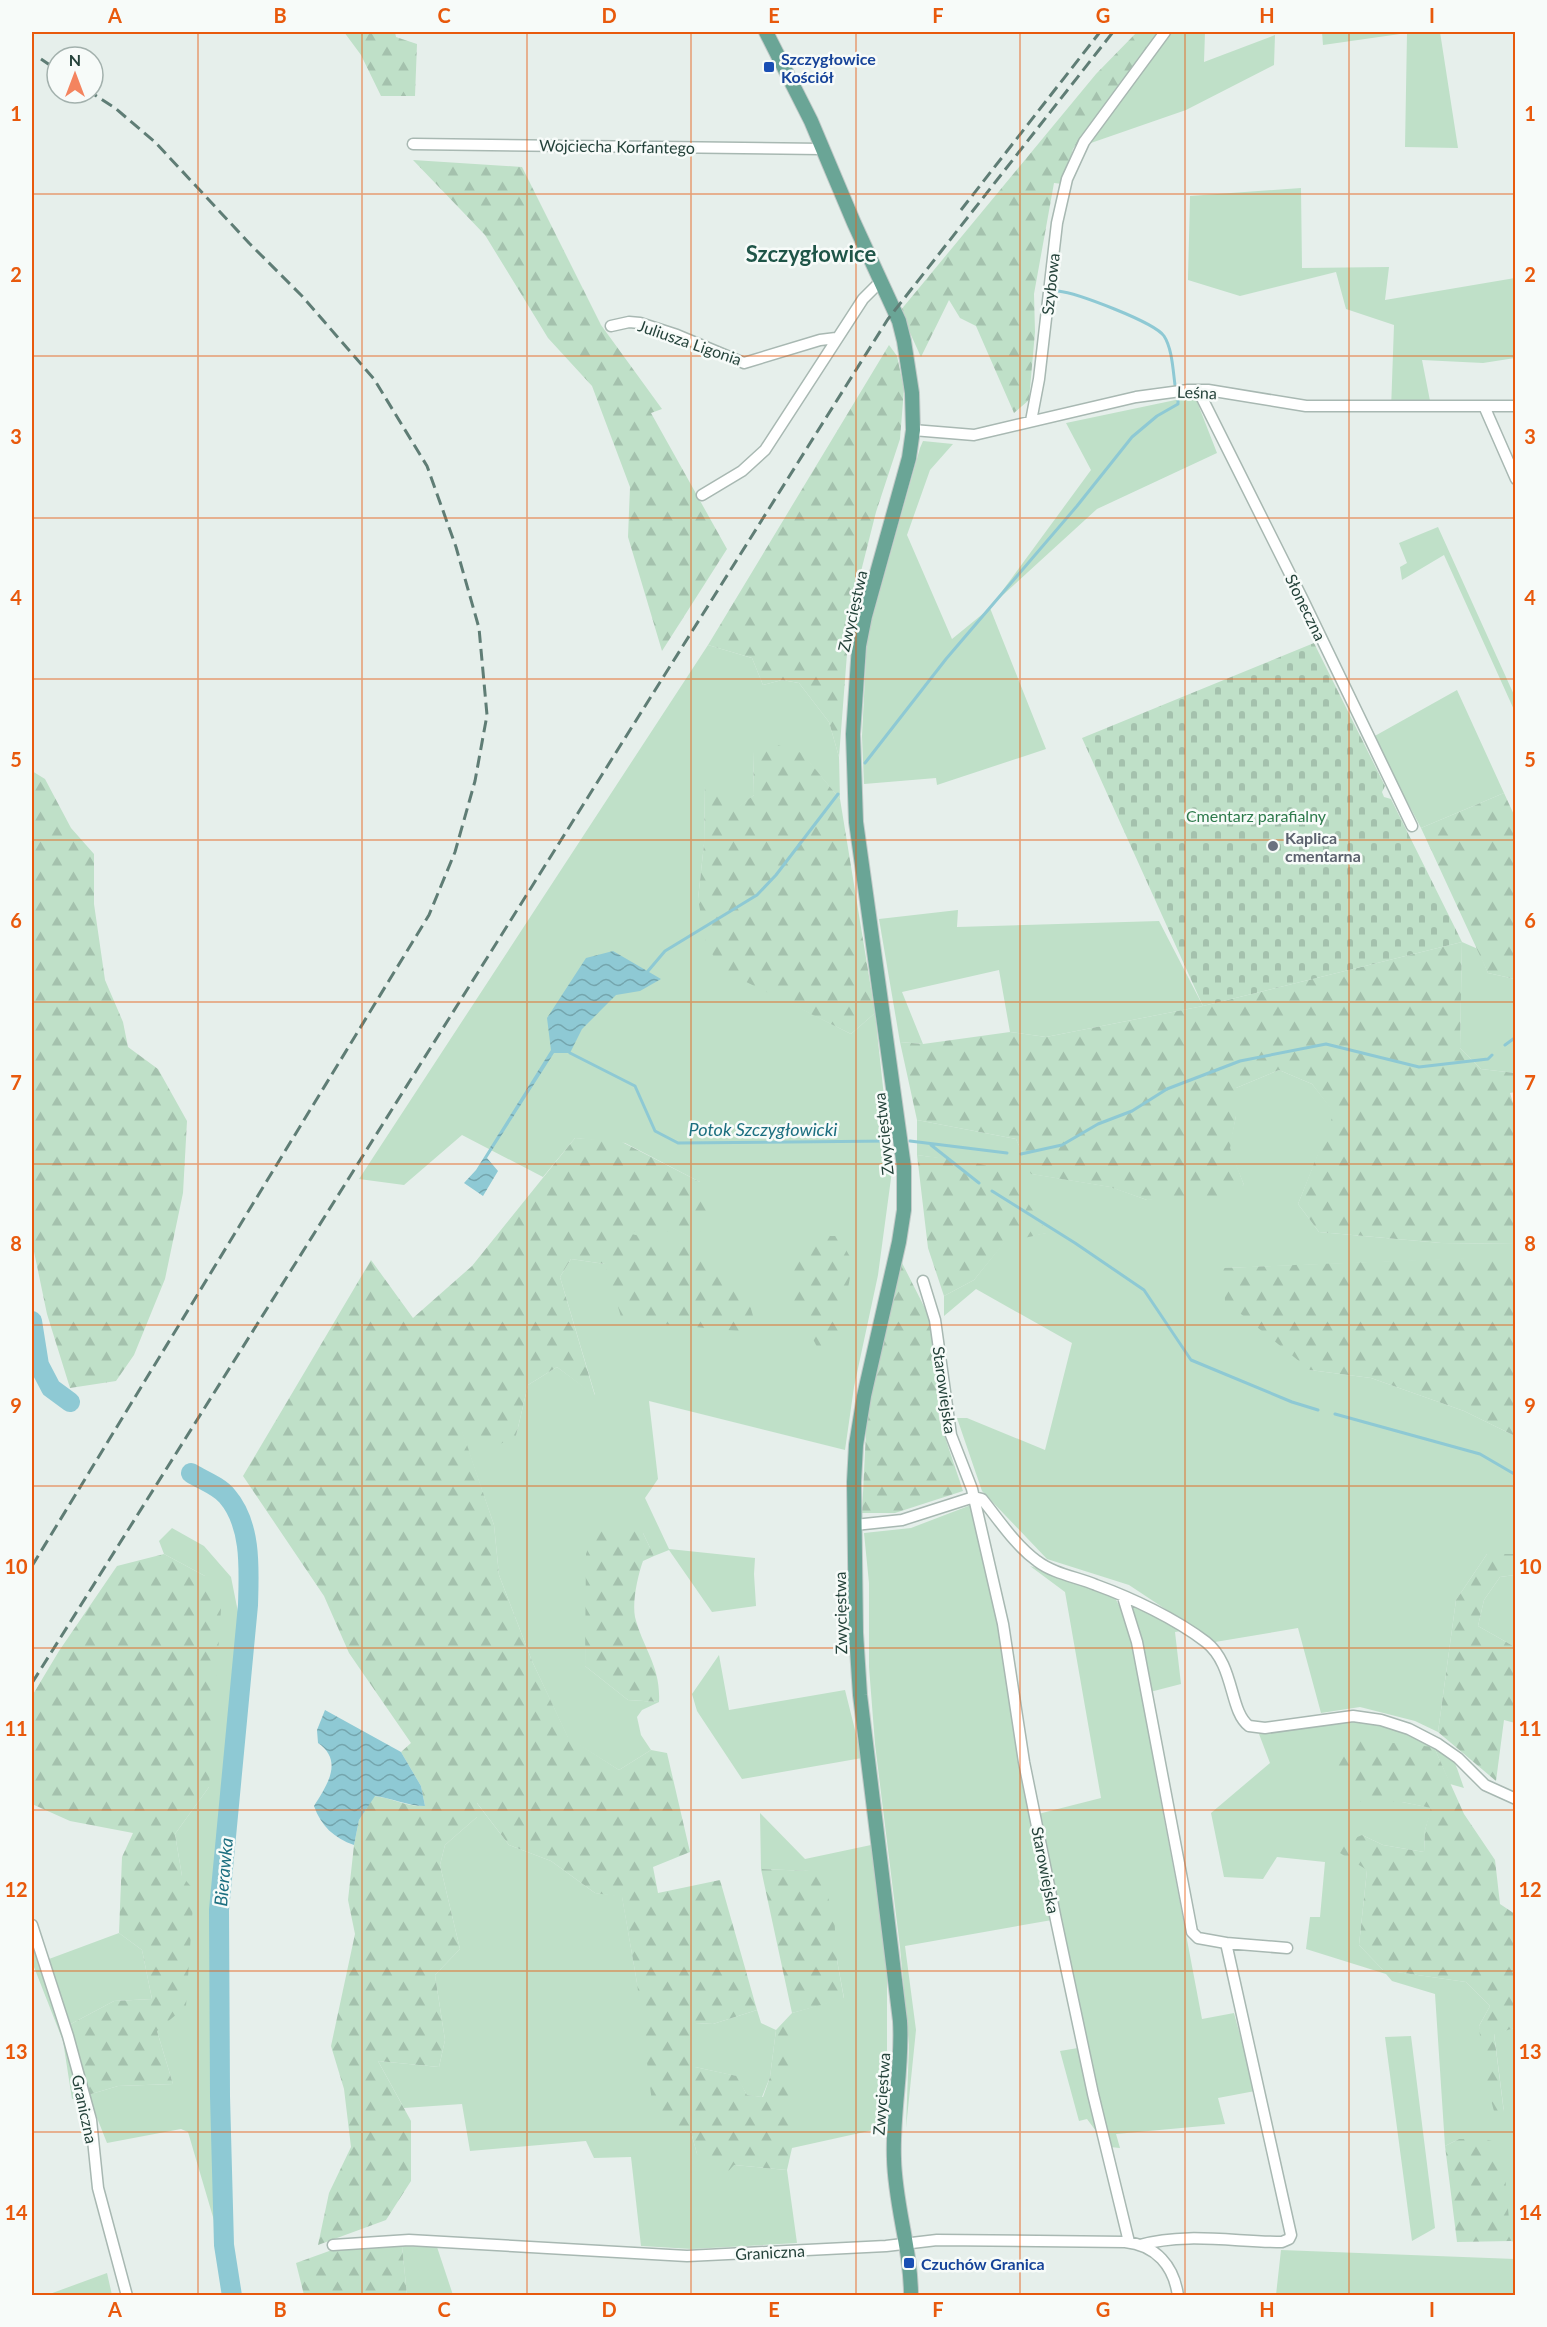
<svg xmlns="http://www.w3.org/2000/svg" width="1547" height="2327" font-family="Lato,sans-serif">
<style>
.grass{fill:#bfe0c8}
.forest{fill:url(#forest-firs)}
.cemetery{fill:url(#cemetery-stones)}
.water{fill:url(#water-waves)}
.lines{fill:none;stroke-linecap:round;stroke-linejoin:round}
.stream{stroke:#8ec9d4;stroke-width:3}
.river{stroke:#8ec9d4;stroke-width:20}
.minor-casing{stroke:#a8b8b2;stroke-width:13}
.major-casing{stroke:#c2cac8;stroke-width:16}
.minor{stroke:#fff;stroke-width:10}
.major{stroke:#6aa596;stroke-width:14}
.rail{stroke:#5f7d75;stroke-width:3;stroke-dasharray:12 6;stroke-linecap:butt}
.grid{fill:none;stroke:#e8590c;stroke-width:1.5;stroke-opacity:0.55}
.transit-dot{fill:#1a4fb4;stroke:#f7fbf9;stroke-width:2}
.worship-dot{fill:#6b7280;stroke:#f7fbf9;stroke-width:2}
.labels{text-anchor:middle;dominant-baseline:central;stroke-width:5;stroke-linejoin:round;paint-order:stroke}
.transit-label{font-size:16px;font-weight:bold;fill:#164399;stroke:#f7fbf9;text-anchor:start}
.street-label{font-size:16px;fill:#24423a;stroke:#f7fbf9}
.park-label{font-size:16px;fill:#2d7a4b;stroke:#f7fbf9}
.worship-label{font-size:16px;font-weight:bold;fill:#5b616d;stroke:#f7fbf9;text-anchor:start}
.water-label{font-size:18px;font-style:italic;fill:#1c6f80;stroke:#f7fbf9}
.district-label{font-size:22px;font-weight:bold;fill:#1f5548;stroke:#f7fbf9}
.neatline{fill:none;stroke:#e8590c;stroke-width:2}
.grid-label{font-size:20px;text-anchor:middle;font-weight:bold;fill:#e8590c}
</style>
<defs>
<pattern id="forest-firs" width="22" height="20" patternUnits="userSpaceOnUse" patternTransform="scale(1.5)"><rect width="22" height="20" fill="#bfe0c8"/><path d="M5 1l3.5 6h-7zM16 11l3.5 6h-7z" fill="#a4c1ad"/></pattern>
<pattern id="cemetery-stones" width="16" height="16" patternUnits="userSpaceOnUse" patternTransform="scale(1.5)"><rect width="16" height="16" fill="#bfe0c8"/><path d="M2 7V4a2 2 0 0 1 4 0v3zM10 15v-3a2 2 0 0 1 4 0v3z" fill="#a4c1ad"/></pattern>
<pattern id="water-waves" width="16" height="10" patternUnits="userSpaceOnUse" patternTransform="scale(1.5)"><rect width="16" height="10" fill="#8ec9d4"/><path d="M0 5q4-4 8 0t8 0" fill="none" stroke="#74a5ad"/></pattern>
</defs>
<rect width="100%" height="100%" fill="#e6efeb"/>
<path class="grass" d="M1172,32H1205L1204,62L1275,35L1274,65L1186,110L1088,144Z
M1322,32H1440L1458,148L1405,147L1407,33L1323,45Z
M1301,188L1302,268L1389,267L1385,300L1515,278V358L1483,363L1422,360L1432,411L1391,410L1394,325L1346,309L1336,272L1240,296L1188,280L1190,196Z
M1185,398L1196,399L1217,453L1097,509L992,605L1091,470L1066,423Z
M923,441L953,444L930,470L907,535L952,639L990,608L1046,749L937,785L936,778L864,784L862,736L867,637L920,448Z
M1438,527L1515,697V712L1444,555L1402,580L1400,567L1407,563L1399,543Z
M708,645L752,658L763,685L782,680L799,683L829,722L839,757L840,799L802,754L753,751L754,795L734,811L705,785L704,844L698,899L792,1004L851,1034L875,1013L892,1171L878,1275L854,1387L845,1450L649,1401L658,1479L645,1498L669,1549L755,1558L754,1574L756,1606L712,1612L669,1550L654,1556L643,1533L587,1615L585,1666L628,1700L659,1702L642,1710L637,1717L641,1735L651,1750L619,1770L568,1738L532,1661L499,1575L494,1525L461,1429L516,1436L528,1385L557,1367L595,1395L560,1277L571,1259L605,1264L620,1231L700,1182L625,1143L575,1138L543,1177L462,1135L404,1185L359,1179Z
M1457,690L1504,793L1421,828L1373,737Z
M958,910L957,927L1159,921L1203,1006L1046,1037L1010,1032L999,970L902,992L923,1044L900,1042L879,919Z
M1462,942L1478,949L1488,973L1515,979V1073L1481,1069L1460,1048Z
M1279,1070L1312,1084L1335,1113L1298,1204L1319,1232L1441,1243L1515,1244V1256L1512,1257L1223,1268L1310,1370L1371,1378L1464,1411L1515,1436V1554H1487L1456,1600L1438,1732L1415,1721L1360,1707L1321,1713L1298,1628L1215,1642L1129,1585L1047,1559L982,1491L957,1418H967L1045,1450L1072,1343L976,1289L944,1316V1296L974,1280L1005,1241L1046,1233L979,1164L917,1155V1120L1016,1139L1032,1174L1111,1187L1147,1200L1244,1185L1229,1148L1236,1116V1088Z
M971,1505L985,1557L1052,1920L905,1946L916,2030L906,2128L909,2045L900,1947L875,1744L869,1667V1583L864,1533L911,1528Z
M172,1528L204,1546L231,1577L238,1612L211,1938L218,2234L188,2132L181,2129L107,2143L88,2095L118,2086L173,2084L157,2031L182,1876L175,1834L209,1787L205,1576L164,1554L159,1541Z
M1030,1566L1084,1583L1114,1596L1128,1622L1144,1693L1156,1776L1202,2019L1234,2013L1255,2091L1218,2098L1225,2124L1116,2134L1120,2148L1110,2147L1038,1814L1101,1798L1065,1592Z
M1515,1575V1647L1478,1626L1484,1600L1500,1577Z
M1132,1605L1181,1631L1175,1632L1181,1684L1150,1692Z
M719,1655L729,1710L845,1690L862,1758L742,1779L697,1711L692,1694Z
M1358,1720C1384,1722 1429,1734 1449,1754C1456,1761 1460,1778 1464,1788L1450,1784L1434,1747L1357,1802H1402L1432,1808L1425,1830L1424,1852L1383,1845L1362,1835L1367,1870L1359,1945L1383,1970L1466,1982L1490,2006L1479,2026L1504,2112L1494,2033L1515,2028V2242L1511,2241L1459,2139L1445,2146L1435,1994L1392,1981L1386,1974L1306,1949L1310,1917H1320L1325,1862L1277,1857L1263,1879L1224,1877L1211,1813L1270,1763L1259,1734L1324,1721Z
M476,1802L509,1845L551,1861L595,1893L622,1896L637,1983L691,2132L697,2154L734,2165L787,2170L797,2243L692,2249L641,2246L631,2157L594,2158L586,2141L470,2151L462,2104L404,2108L378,2061L439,2067L445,2040L435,1975L460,1949L440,1865L445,1845L477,1817Z
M760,1813L805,1859L871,1845L887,1976V2127L792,2148V2013L844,1998L837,1960L809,1871L761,1869Z
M119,1933L142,1950L152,1999L114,2001L69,2025L49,1959Z
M32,1938L44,1973L81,2096L72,2099L63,2041L32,1962Z
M757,2010L761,2023L776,2030L770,2077L762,2097L747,2095L736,2076L695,2067L693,2054L695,2023L713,2024Z
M1411,2036L1435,2228L1412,2241L1385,2037Z
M1078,2048L1096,2131L1087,2119L1079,2121L1060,2051Z
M402,2246L437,2247L453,2295H407Z
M1281,2250L1515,2259V2295H1276Z
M107,2273L112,2295H47Z"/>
<path class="forest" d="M344,32H395L396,37L417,44L415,96H381L361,55Z
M1137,32H1160L1073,149L1063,184L1054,183L1034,294L1035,332L1029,400L1014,413L976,326L960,318L949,300L921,357L900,311L1096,74Z
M413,160L522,167L601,325L662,409L651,413L727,549L662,651L628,537L630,487L592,386L548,338L485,235Z
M889,345L897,356L904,389L900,439L876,512L850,615L839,757L829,722L799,683L782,680L763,685L752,658L708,645Z
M763,740L802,753L840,799L875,1013L851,1034L720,969L706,942L698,899L704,844L705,784L734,810L754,795L753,751Z
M32,771L45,779L71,828L94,854V904L105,980L123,1022L128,1047L158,1069L187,1121L183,1193L165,1279L134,1355L116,1381L70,1388L47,1314L32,1242Z
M1504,793L1515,817V979L1488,973L1421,828Z
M1462,942L1460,1048L1481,1069L1515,1073V1092L1510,1093L1516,1113L1515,1244L1441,1243L1319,1232L1298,1204L1334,1113L1312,1084L1279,1070L1236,1088V1116L1230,1148L1244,1185L1215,1198L1147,1200L1110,1187L1031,1174L1016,1139L917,1120L900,1042L923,1044L1010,1032L1046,1037L1203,1006Z
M575,1138L620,1141L700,1182L712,1204L710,1231L623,1232L708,1252L749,1302L758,1333L622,1320L605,1264L571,1259L560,1277L595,1396L557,1367L528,1385L516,1436L496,1446L462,1430L494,1525L499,1575L532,1661L568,1737L619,1770L651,1750L667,1753L690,1852L653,1867L658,1893L720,1880L757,2010L713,2024L695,2023V2067L737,2076L747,2095L763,2097L770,2077L776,2030L792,2013L761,1869L810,1871L822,1880L834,1915L837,1960L844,1999L792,2013V2148L787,2170L734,2165L724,2176L697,2154L691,2132L654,2118L637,1983L622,1897L595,1893L551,1861L509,1845L477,1803V1817L445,1845L440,1865L460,1949L435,1975L445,2040L439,2067L378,2061L411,2121V2181L386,2220L318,2245L329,2193L351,2147L344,2089L331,2046L355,1934L348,1900L354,1845L359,1820L374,1796C392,1798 407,1807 425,1806L421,1786L401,1752L411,1743L349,1653L324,1596L243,1476L371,1260L413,1318L472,1266Z
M917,1155C938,1158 987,1161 1003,1173C1016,1183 1038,1218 1047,1233L1005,1242L974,1280L944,1296L928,1248Z
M824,1236H838L853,1262L839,1334L825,1362L793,1301L792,1246Z
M1515,1256V1436L1464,1411L1371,1378L1310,1370L1225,1301L1223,1268Z
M901,1261L933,1324L939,1419L963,1491L895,1513H862L868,1392Z
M597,1526H622L643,1533L654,1556L643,1561C638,1575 632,1601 635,1617C643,1649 661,1666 659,1702L628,1700L585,1666L586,1554Z
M164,1554L205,1576L221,1609L209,1787L175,1834L182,1876L194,1890L186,2006L157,2031L173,2084L118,2086L88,2095L69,2025L114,2001L152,1999L142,1950L119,1933L122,1857L133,1833L70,1821L32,1804V1696L59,1651L117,1566Z
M1487,1554H1516L1515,1575L1500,1577L1484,1600L1478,1626L1515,1647V1723L1504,1720L1496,1781L1438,1732L1456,1600Z
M1334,1737L1434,1747L1464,1814L1495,1860L1500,1904L1515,1914V2028L1494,2034L1504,2113L1494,2111L1484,2075L1479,2026L1490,2006L1466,1982L1383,1970L1359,1945L1367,1870L1332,1848L1362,1835L1383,1845L1424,1852L1425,1830L1431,1808L1402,1802H1357L1333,1765Z
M1459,2139H1485L1502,2144L1511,2241L1457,2242L1445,2146Z
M402,2246L407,2295H304L296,2263L332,2250Z"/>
<path class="cemetery" d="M1314,643L1385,786L1382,792L1384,797L1391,799L1462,942L1203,1006L1082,738Z"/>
<path class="water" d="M613,951L661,979L640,991L616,995L582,1029L570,1053H554L487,1158L498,1171L483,1196L464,1183L476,1170L551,1050L547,1018L586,958Z
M325,1710L401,1752L421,1786L425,1806C407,1806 392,1798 375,1796L359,1820L354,1845C334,1838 321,1826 314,1806C327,1785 344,1761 318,1743L317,1730Z"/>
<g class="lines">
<path class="stream" d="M1058,291C1077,293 1154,322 1164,336C1172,348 1173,370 1175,385
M865,763L946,659L1077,506L1132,437L1157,416L1178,404V401
M648,971L665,951L757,895L776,875L838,794
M1505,1045L1516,1037
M570,1053L635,1086L655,1131L678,1143L891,1141
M910,1141L1007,1153
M931,1145L979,1183
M1021,1154L1062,1145L1098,1124L1132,1111L1167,1089L1240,1061L1326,1044L1419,1067L1488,1059L1492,1055
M992,1191L1075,1243L1144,1290L1191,1360L1292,1402L1318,1410
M1335,1414L1480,1454L1516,1475"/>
<path class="river" d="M32,1321L39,1365L51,1388L70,1402
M191,1473C202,1480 219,1486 227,1496C252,1525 249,1570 248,1605L219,1910L220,2096L224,2245L232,2296"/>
<g class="minor-casing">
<path id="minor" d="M413,144L822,149
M611,326L629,322L640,323L677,335L744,363L820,340L836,338
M1198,390L1303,600L1412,826
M1484,406L1516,479
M1031,421L1039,379L1057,223L1067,179L1084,142L1165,32
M913,430L974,435L1136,397L1188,390H1208L1306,406H1516
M702,495L742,471L765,450L863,299L881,281
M923,1281L935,1320L951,1435L972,1489L1003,1624L1024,1762L1056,1920L1093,2094L1129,2242
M974,1497L982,1499C999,1520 1015,1545 1037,1561C1054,1574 1077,1577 1096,1585C1132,1598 1176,1619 1206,1642C1235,1665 1229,1711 1249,1726L1265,1728L1353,1716L1381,1720L1409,1729L1438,1744L1458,1758L1485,1785L1516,1799
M855,1525L902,1520L974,1497
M1123,1597L1137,1642L1192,1932L1198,1938L1226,1943L1291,2235L1289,2239L1282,2242C1235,2242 1186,2232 1140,2245
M32,1925L68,2036L91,2120L98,2188L127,2296
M1226,1943L1287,1948
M333,2245L409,2240L687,2256L886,2246L937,2240L1125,2242C1156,2245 1174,2266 1178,2296"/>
</g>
<g class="major-casing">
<path id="major" d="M766,32L811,121L854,223L899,321L904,341L912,393L913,430L909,458L865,616L859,646L853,734L856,822L904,1167V1210L899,1242L864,1396L856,1445L854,1482L856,1633L860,1695L900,2021C903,2068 892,2113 894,2159C895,2205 911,2249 911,2296"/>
</g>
<use href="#minor" class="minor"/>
<use href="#major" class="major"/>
<path class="rail" d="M41,59L57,70
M961,210L1100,32
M32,1566L429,915L455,852L475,781L487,715L479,628L456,547L427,466L374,379L302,296L249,243L155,142L115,108L92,93
M32,1683L888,319L1113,32"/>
</g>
<path class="grid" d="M198,32V2296M362,32V2296M527,32V2296M691,32V2296M856,32V2296M1020,32V2296M1185,32V2296M1349,32V2296M32,194H1516M32,356H1516M32,518H1516M32,679H1516M32,840H1516M32,1002H1516M32,1164H1516M32,1325H1516M32,1486H1516M32,1648H1516M32,1810H1516M32,1971H1516M32,2132H1516"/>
<g class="transit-dot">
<rect x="763" y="61" width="12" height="12" rx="3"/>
<rect x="903" y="2257" width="12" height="12" rx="3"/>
</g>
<circle class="worship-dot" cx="1273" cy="846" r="6"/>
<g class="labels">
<g class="transit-label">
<text x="781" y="58">Szczygłowice<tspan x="781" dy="18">Kościół</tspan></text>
<text x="921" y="2263">Czuchów Granica</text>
</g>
<g class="street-label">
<text transform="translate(617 146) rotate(1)">Wojciecha Korfantego</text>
<text transform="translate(1050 284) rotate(-84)">Szybowa</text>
<text transform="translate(690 342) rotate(19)">Juliusza Ligonia</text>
<text transform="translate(1197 392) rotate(2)">Leśna</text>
<text transform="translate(1306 607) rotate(64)">Słoneczna</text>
<text transform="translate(852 611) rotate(-77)">Zwycięstwa</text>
<text transform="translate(883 1134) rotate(-96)">Zwycięstwa</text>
<text transform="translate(945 1390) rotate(82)">Starowiejska</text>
<text transform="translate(840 1613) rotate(-91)">Zwycięstwa</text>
<text transform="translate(1046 1870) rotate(79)">Starowiejska</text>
<text transform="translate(881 2094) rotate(-86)">Zwycięstwa</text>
<text transform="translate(85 2109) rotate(78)">Graniczna</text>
<text transform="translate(770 2252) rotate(-3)">Graniczna</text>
</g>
<g class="park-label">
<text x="1256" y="815">Cmentarz parafialny</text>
</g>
<g class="worship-label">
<text x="1285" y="837">Kaplica<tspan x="1285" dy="18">cmentarna</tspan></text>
</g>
<g class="water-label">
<text x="763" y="1129">Potok Szczygłowicki</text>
<text transform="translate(223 1872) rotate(-85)">Bierawka</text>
</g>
<g class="district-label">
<text x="811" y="253">Szczygłowice</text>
</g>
</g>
<rect width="1547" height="2327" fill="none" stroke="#f7fbf9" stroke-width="66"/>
<g transform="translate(75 75)"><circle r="28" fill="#f7fbf9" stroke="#a3b1ad" stroke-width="1.5"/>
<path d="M0-4.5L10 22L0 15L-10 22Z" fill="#f4845f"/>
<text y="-9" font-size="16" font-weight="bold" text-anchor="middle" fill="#24423a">N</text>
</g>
<rect x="33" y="33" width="1481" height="2261" class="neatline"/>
<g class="grid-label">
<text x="115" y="23">A</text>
<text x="280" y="23">B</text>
<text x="444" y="23">C</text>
<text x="609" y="23">D</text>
<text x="774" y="23">E</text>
<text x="938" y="23">F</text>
<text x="1103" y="23">G</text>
<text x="1267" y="23">H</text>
<text x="1432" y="23">I</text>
<text x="16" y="121">1</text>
<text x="1530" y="121">1</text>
<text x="16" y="282">2</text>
<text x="1530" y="282">2</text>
<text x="16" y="444">3</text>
<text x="1530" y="444">3</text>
<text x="16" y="605">4</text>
<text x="1530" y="605">4</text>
<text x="16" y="767">5</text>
<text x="1530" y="767">5</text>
<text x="16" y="928">6</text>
<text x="1530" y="928">6</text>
<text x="16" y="1090">7</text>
<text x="1530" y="1090">7</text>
<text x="16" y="1251">8</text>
<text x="1530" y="1251">8</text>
<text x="16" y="1413">9</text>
<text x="1530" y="1413">9</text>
<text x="16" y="1574">10</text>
<text x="1530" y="1574">10</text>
<text x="16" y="1736">11</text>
<text x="1530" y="1736">11</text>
<text x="16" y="1897">12</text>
<text x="1530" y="1897">12</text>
<text x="16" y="2059">13</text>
<text x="1530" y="2059">13</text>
<text x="16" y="2220">14</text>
<text x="1530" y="2220">14</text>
<text x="115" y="2317">A</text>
<text x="280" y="2317">B</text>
<text x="444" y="2317">C</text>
<text x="609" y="2317">D</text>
<text x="774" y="2317">E</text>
<text x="938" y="2317">F</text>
<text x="1103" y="2317">G</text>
<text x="1267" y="2317">H</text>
<text x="1432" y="2317">I</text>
</g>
</svg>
